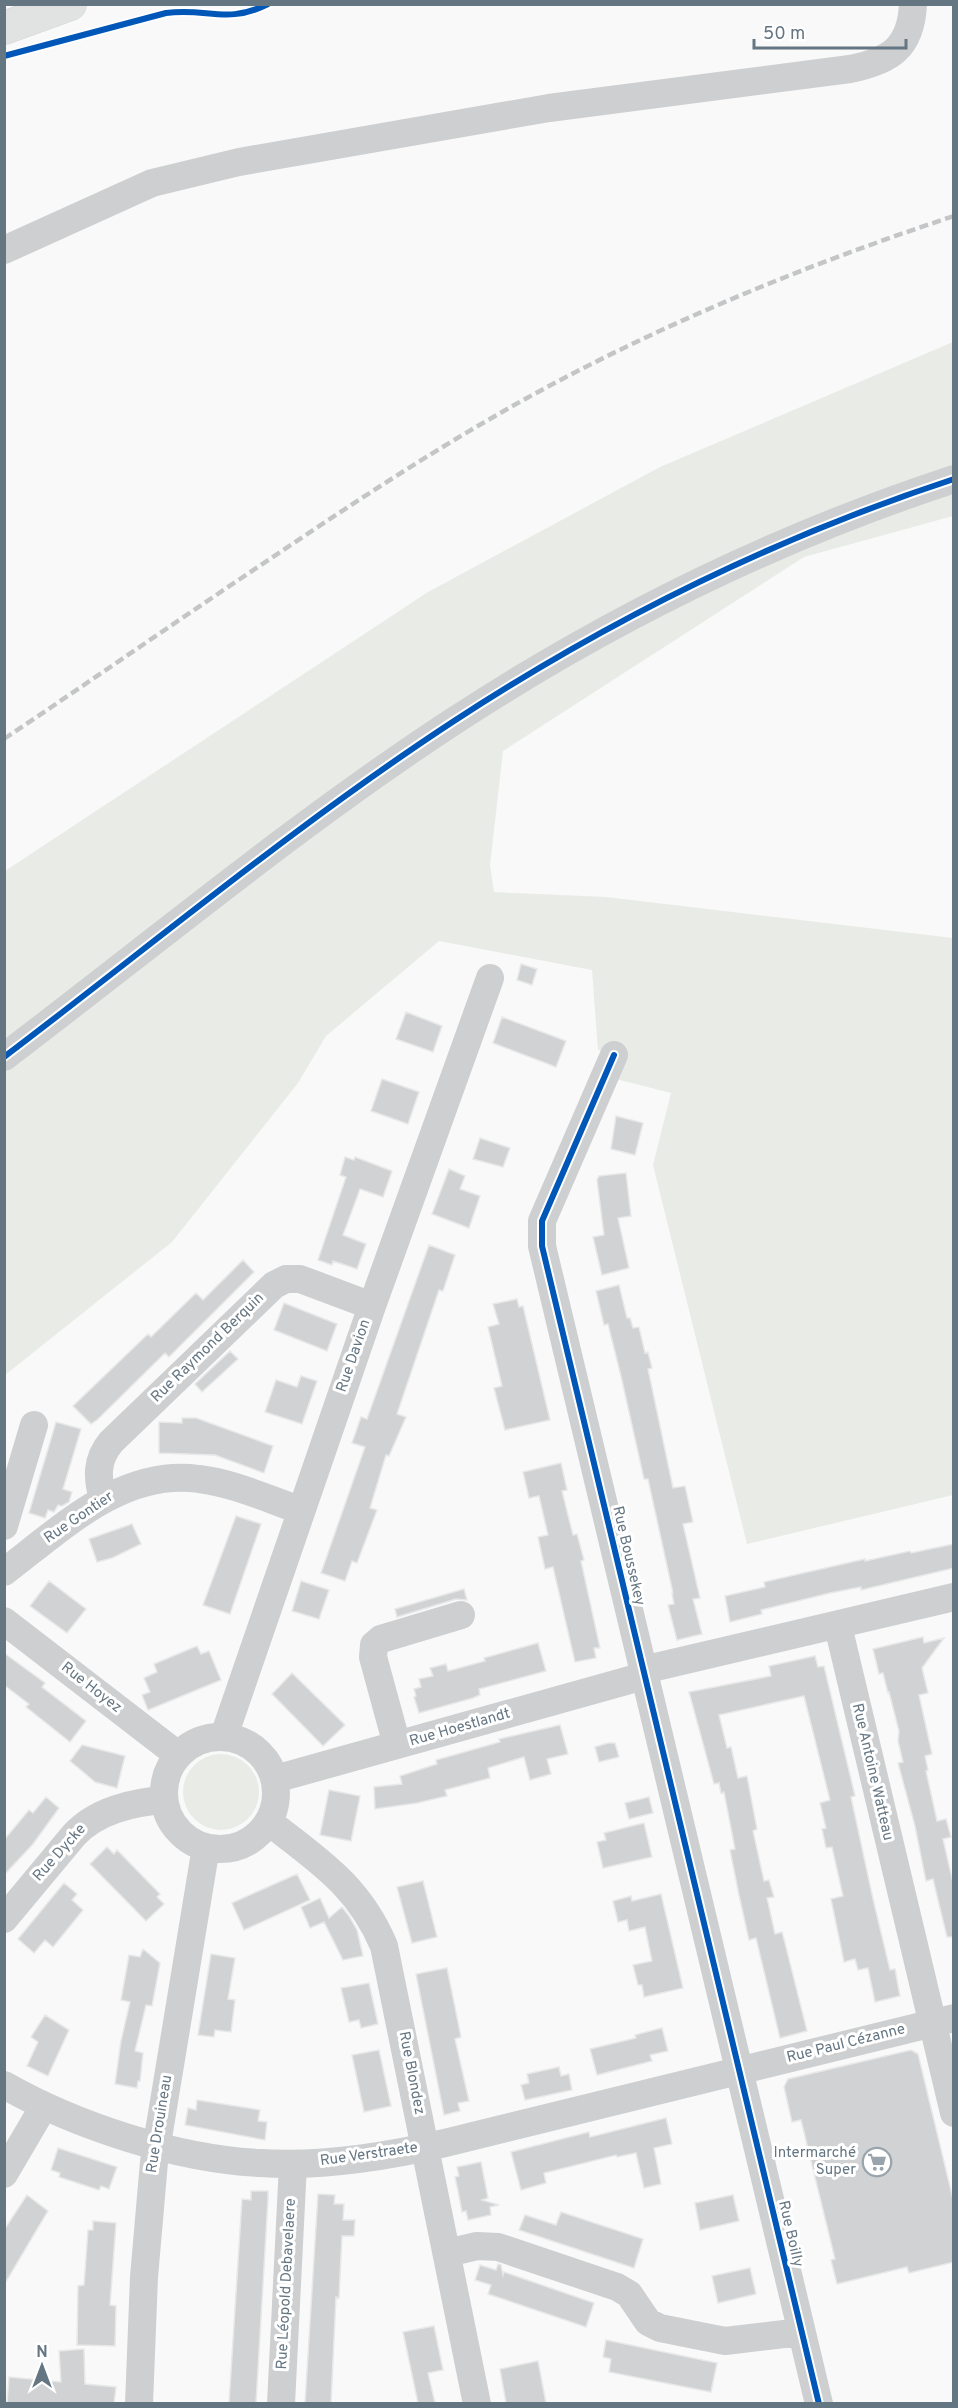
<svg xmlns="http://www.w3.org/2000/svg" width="958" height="2408" font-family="Overpass,sans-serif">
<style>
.green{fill:#e8ebe6}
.building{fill:#d0d2d3;stroke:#e8e8e8;stroke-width:1.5}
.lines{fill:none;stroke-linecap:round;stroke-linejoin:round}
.major-casing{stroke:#d5d6d7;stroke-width:34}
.minor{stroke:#cecfd0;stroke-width:28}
.major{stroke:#e1e2e2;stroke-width:33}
.rail{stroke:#c3c5c6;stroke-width:4.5;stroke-dasharray:9 4.5;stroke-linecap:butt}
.cycleway-casing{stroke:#fff;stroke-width:10}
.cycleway{stroke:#0057b8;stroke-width:6}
.labels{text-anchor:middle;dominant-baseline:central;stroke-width:6;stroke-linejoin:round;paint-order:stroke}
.street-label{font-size:15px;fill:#657683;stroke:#fff}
.poi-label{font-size:15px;fill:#657683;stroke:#fff;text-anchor:end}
</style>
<rect width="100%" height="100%" fill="#f9f9f9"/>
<path class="green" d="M953,342V516L804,557L503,751L490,865L494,892L606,897L953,938V1495L747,1544L653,1165L671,1093L616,1079L617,1053L598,1050L592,970L439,941L326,1036L298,1083L172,1242L5,1375V871L428,592L660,467Z
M183 1792a38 38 0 1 1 76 0a38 38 0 1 1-76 0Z"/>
<path class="building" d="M521,964L537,969L532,985L517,980Z
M406,1012L442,1026L433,1052L396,1039Z
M502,1017L566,1041L556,1067L493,1043Z
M382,1079L419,1092L408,1124L371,1111Z
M616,1116L643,1123L635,1155L611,1149Z
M480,1138L510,1148L503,1167L473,1159Z
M345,1157L354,1160L355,1157L392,1171L383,1197L360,1189L343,1235L366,1244L357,1269L333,1261L332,1265L318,1260L346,1177L340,1175Z
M449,1169L465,1176L460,1189L480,1196L469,1228L432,1214Z
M626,1173L631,1216L618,1218L629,1268L602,1275L593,1237L604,1235L597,1180L599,1176Z
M429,1245L455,1255L443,1291L439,1290L397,1414L406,1417L389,1456L386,1455L370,1508L377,1510L357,1563L352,1561L345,1581L321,1573L365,1447L352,1443L361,1417L367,1419Z
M243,1260L254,1272L169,1357L165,1353L97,1420L91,1424L73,1406L148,1334L151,1337L196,1293L203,1300Z
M619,1285L627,1318H630L633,1328L639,1327L645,1353L648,1352L652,1368L648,1369L673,1488L685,1486L693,1522L683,1524L700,1598L693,1599L702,1634L677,1640L668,1605L674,1604L672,1593H673L648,1479H644L621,1376L608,1324L604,1325L596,1291Z
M517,1299L519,1307L523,1306L550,1420L505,1430L494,1388L502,1386L488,1327L499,1324L493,1304Z
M284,1303L337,1324L327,1351L274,1330Z
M230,1351L238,1359L202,1392L195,1384Z
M301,1376L317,1381L302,1424L265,1412L276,1380L297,1387Z
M182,1418H196L273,1446L264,1473L215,1455L159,1453V1422L182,1423Z
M56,1422L81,1429L63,1489L72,1492L69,1502L62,1506L58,1505L54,1512L48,1510L45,1518L29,1513Z
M561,1463L567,1490L562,1491L573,1535L577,1534L584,1560L581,1561L600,1648H594L596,1658L575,1662L553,1567L545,1569L538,1537L548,1535L539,1496L529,1498L523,1472Z
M236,1516L261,1524L230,1614L203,1605Z
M132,1524L141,1544L112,1558L97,1562L89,1539Z
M954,1544V1568L861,1590V1587L830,1593L761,1610L762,1614L730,1622L725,1596L765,1587L764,1582L865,1559V1561L910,1551L911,1553Z
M49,1581L86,1609L67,1633L30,1606Z
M301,1581L329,1590L319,1619L292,1611Z
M464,1589L467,1600L456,1599L397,1617L395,1609Z
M923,1637L924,1643L944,1638L922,1668L928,1693L919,1695L932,1754L925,1756L928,1770L926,1771L937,1821L946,1819L951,1837L943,1839L954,1887V1937H947L933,1879L926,1881L915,1826L898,1763L903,1762L898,1741L899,1731L889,1692L888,1693L883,1673L879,1674L873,1649Z
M538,1643L546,1671L479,1689L480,1695L473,1698L419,1713L414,1697L416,1696L414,1689L421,1687L419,1679L433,1676L430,1668L446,1664L448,1671L485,1661L484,1658Z
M197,1646L201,1654L209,1651L221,1680L148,1710L142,1695L150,1692L144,1678L157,1672L154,1664Z
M4,1653L45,1683L42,1687L86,1721L70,1742L26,1707L29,1704L4,1685Z
M815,1656L818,1667L824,1666L855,1796L851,1797L873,1899L890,1970L895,1969L900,1996L875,2002L868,1968L858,1970L855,1959L844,1962L831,1899L843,1896L832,1847L826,1848L822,1829L826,1828L820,1803L830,1800L804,1696L719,1715L727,1748L731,1747L738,1778L747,1776L757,1829L753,1831L764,1881L769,1880L774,1897L767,1898L775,1934L782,1932L785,1943L807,2031L780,2038L756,1938L749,1940L739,1895L730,1850L735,1849L724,1792L721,1793L719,1783L714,1784L689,1692L771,1676L769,1666Z
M292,1673L345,1725L323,1746L272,1694Z
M560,1725L568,1754L547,1759L551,1774L530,1780L524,1757L488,1768L490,1778L445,1790L447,1796L417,1803L375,1809L374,1787L402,1784L400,1776L437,1764L436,1760L500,1742L499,1739Z
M608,1743H615L619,1757L599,1762L595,1747Z
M82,1745L125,1756L117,1788L95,1782L70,1761Z
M329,1790L360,1796L351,1841L320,1835Z
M46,1797L59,1808L33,1844L4,1875V1840L29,1810L33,1813Z
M649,1797L653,1813L629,1819L625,1803Z
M644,1823L652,1857L603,1868L597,1842L606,1840L604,1833Z
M107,1847L114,1854L117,1850L160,1894L157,1897L164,1904L146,1921L90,1864Z
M297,1874L310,1900L244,1930L232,1903Z
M423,1881L437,1937L412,1943L397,1887Z
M64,1883L77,1894L72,1900L83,1910L53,1947L45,1940L34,1953L18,1939Z
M661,1894L683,1988L644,1997L642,1985H638L633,1965L652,1961L645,1927L629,1931L627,1920L618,1922L613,1901L631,1896L632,1901Z
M320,1898L329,1918L342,1907L349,1916L357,1930L363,1956L343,1960L324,1922L310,1928L301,1907Z
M143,1949L160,1963L152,2006L146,2005L135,2051L143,2053L140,2081H138L137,2088L115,2084L121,2041L130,2002L121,2000L129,1955L140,1957Z
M211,1954L235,1958L228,1999L235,2000L231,2032L215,2030L214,2037L198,2035Z
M447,1968L461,2037L455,2039L469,2101L458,2103L460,2111L444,2115L416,1974Z
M369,1983L378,2024L361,2028L359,2020L349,2022L341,1988Z
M45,2015L69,2030L48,2076L27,2066L38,2042L31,2037Z
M662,2028L668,2051L650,2055L652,2061L597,2075L590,2049L636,2038L635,2035Z
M379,2050L391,2106L364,2112L352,2055Z
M911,2050L918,2054L954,2203V2262L909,2273L907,2267L837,2284L831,2260L835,2259L801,2120L792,2122L784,2087L788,2079Z
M559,2067L561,2076L569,2074L572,2090L525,2100L521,2085L529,2083L527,2074Z
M197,2100L260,2110L258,2121L267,2122L265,2140L185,2125L188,2108L196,2110Z
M666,2118L672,2144L654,2148L661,2184L644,2188L636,2153L617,2157L616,2155L544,2173L546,2183L521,2190L511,2152L589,2132L590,2137Z
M58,2148L117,2167L109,2189L101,2186L99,2190L59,2177L60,2173L51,2170Z
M481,2162L488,2198L482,2200L499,2205L490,2207L491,2215L468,2220L466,2211L462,2212L458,2191L455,2177L459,2176L457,2167Z
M251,2191H268V2199L256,2403H229L242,2199L251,2200Z
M318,2194L335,2195L334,2204H344L343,2220H355L354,2236H342L339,2298L336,2297L331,2403H305Z
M27,2195L48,2211L4,2285V2230Z
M733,2195L739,2221L700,2230L695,2203Z
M561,2212L643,2239L634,2268L519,2230L525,2215L556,2225Z
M93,2221L116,2223L110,2305L116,2306L115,2346L77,2345L78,2286L84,2285L88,2230H93Z
M498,2264L501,2265L503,2275L504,2272L594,2303L586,2327L488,2294L491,2285L475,2280L480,2265L496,2270Z
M750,2268L756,2294L718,2303L712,2276Z
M434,2326L443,2370L428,2373L435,2403H418L403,2332Z
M606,2340L717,2363L711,2392L609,2372L611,2359L603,2357Z
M84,2349L85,2384L116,2387L114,2403H7L9,2377L61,2382L59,2351Z
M538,2361L546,2403H506L500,2369Z"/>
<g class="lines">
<g class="major-casing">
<path id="major" d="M4,28L70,4"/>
</g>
<path class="minor" d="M4,250L152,183L239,162L549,108L850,69C890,61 911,48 913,4
M614,1055L542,1221V1246L819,2404
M4,1057C153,944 298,823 454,721C610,619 777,537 954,479
M103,1499C97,1478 96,1460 111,1442L274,1285L286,1279H300L372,1306
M4,1526L34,1425
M4,1572C61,1529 122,1468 199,1479C233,1483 268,1499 300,1510
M4,1621L178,1755
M838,1626L954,2113
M643,1670L954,1597
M224,1736L372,1306L490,978
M164 1793a56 56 0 1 1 112 0a56 56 0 1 1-112 0Z
M397,1745L373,1657L374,1645L381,1639L461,1615
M275,1779L644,1676
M269,1822C318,1860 359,1886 384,1946L477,2404
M4,1919L74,1835C96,1811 133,1802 164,1800
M4,2085C76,2126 177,2159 260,2163C322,2167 385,2157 445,2143L954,2018
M4,2174L44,2106
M447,2253L477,2246L498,2247L617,2287L629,2294L648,2322L660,2328L725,2341L801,2332
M139,2404L144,2277L154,2162L206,1847
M281,2404L293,2164"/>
<use href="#major" class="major"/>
<path class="rail" d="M4,739C83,686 161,632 240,579C334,516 427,453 527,398C663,323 806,265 954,216"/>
<g class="cycleway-casing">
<path id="cycleway" d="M4,56L166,13C206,7 227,25 268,4
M614,1055L542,1221V1246L819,2404
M4,1057C153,944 298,823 454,721C610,619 777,537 954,479"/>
</g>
<use href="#cycleway" class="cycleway"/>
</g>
<defs>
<g id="supermarket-ring" transform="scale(1.5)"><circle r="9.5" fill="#fff" stroke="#99a4ac" stroke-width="1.5"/><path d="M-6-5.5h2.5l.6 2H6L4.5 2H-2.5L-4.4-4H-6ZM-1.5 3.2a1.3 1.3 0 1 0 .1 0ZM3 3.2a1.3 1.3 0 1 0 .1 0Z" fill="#99a4ac"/></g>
</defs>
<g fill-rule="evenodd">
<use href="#supermarket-ring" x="877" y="2162"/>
</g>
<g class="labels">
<g class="street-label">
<text transform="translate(208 1348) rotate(-44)">Rue Raymond Berquin</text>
<text transform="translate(354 1356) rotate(-71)">Rue Davion</text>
<text transform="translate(79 1518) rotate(-34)">Rue Gontier</text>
<text transform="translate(628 1556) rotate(77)">Rue Boussekey</text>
<text transform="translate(91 1688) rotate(38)">Rue Hoyez</text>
<text transform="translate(460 1728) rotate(-16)">Rue Hoestlandt</text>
<text transform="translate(872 1772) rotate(77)">Rue Antoine Watteau</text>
<text transform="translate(60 1853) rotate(-48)">Rue Dycke</text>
<text transform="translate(846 2044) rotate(-14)">Rue Paul Cézanne</text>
<text transform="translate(411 2073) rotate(79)">Rue Blondez</text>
<text transform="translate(160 2124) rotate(-81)">Rue Drouineau</text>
<text transform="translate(369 2155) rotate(-8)">Rue Verstraete</text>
<text transform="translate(790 2234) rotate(77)">Rue Boilly</text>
<text transform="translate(287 2284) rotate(-87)">Rue Léopold Debavelaere</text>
</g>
<g class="poi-label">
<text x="856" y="2153">Intermarché<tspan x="856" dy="17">Super</tspan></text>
</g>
</g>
<rect width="958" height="2408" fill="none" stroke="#657683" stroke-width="12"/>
<g transform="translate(42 2366)" stroke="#ffffff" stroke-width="4.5" paint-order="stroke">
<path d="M0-4.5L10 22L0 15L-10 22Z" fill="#657683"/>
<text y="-9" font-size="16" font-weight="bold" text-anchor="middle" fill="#657683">N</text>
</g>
<path d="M754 39v9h152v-9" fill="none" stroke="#657683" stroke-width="3"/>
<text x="763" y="39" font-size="18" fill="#657683" stroke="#ffffff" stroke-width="4.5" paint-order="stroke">50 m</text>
</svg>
